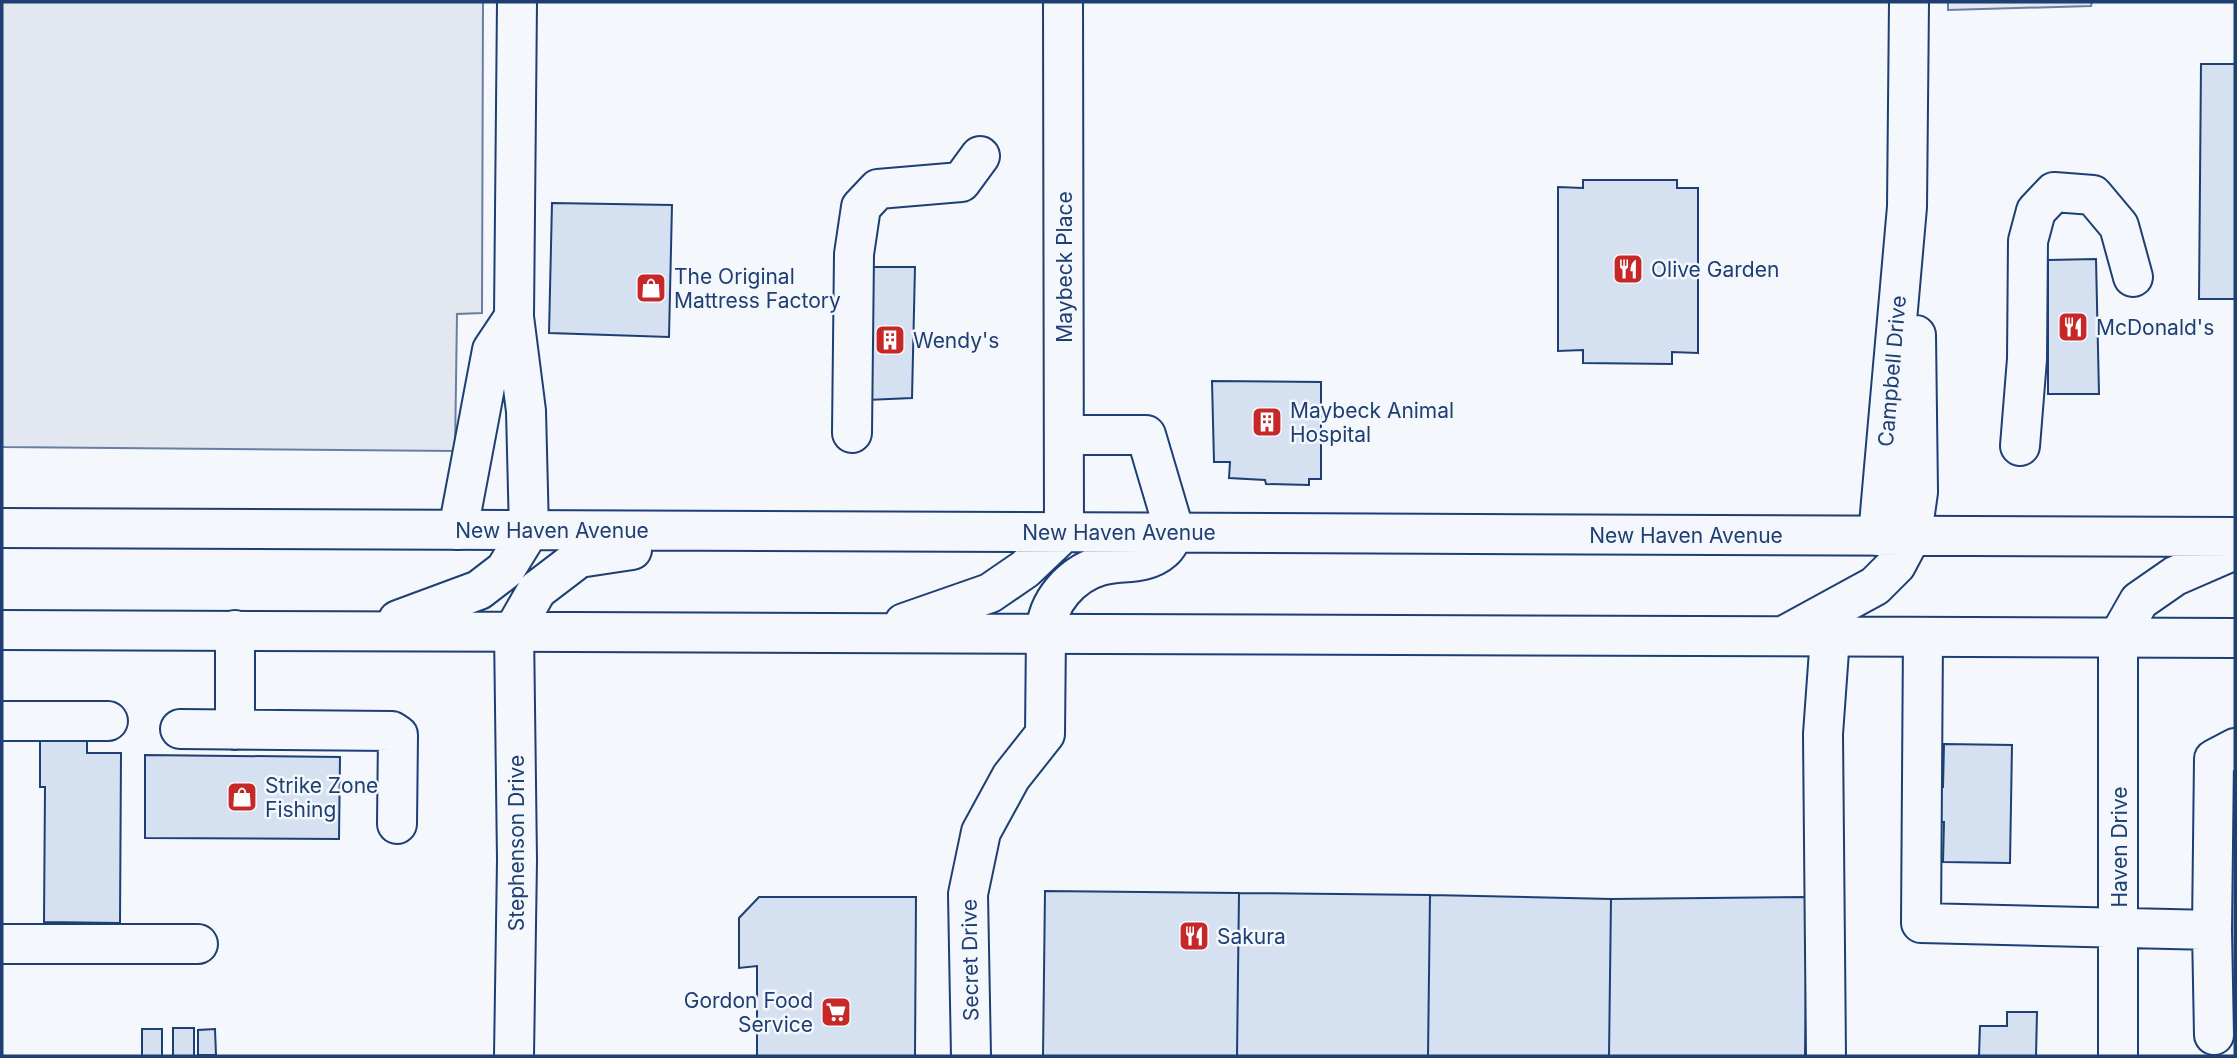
<svg xmlns="http://www.w3.org/2000/svg" width="2237" height="1058" font-family="Inter,sans-serif">
<style>
.green{fill:#e3e9f0;stroke:#687fa3;stroke-width:2}
.parking{fill:#e3e8f0;stroke:#687fa3;stroke-width:2}
.building{fill:#d5e0f0;stroke:#1d3f73;stroke-width:2}
.lines{fill:none;stroke-linecap:round;stroke-linejoin:round}
.minor-casing{stroke:#1d3f73;stroke-width:42}
.major-casing{stroke:#1d3f73;stroke-width:42}
.minor{stroke:#f4f7fb;stroke-width:38}
.major{stroke:#f4f7fb;stroke-width:38}
.labels{text-anchor:middle;dominant-baseline:central;stroke-width:5;stroke-linejoin:round;paint-order:stroke}
.street-label{font-size:21px;fill:#1d3f73;stroke:#f4f7fb}
.poi-label{font-size:21px;fill:#1d3f73;stroke:#f4f7fb;text-anchor:start}
</style>
<rect width="100%" height="100%" fill="#f4f7fb"/>
<path class="green" d="M1948,2H2092L2091,6L1948,10Z"/>
<path class="parking" d="M2,2H483L482,313L457,314L455,451L2,447Z"/>
<path class="building" d="M2201,64H2235V299H2199Z
M1583,180H1677V188H1698V353L1672,352V364L1583,363V350L1558,351V187L1583,188Z
M552,203L672,205L669,337L549,333Z
M2096,259L2099,394H2048V260Z
M860,267H915L912,398L867,400Z
M1212,381L1321,382V479H1309V485L1266,484L1265,480L1229,478L1230,462H1214Z
M40,741H87V753H121L120,923L44,922L45,787H40Z
M1944,744L2012,745L2010,863L1943,862L1944,822H1935L1937,787H1943Z
M145,755L340,757L339,839L145,838Z
M1045,891L1239,893L1237,1056H1043Z
M1239,893L1430,895L1428,1056H1237Z
M1430,895L1611,899L1609,1056H1428Z
M759,897H916L915,1056H757V966L739,968V918Z
M1807,897L1805,1056H1609L1611,899Z
M2007,1012H2037L2036,1056H1979L1980,1026H2007Z
M173,1028H194V1056H173Z
M142,1029H162V1056H142Z
M215,1029L216,1055H198V1030Z"/>
<g class="lines">
<g class="minor-casing">
<path id="minor" d="M517,2L514,317L526,411L529,531
M1063,2L1064,532
M852,433L854,254L861,207L878,189L961,182L980,156
M1064,435H1146L1175,533
M2020,446L2027,359L2028,241L2036,211L2054,192L2093,195L2119,226L2133,277
M458,530L492,350L514,317
M1912,535L1918,492L1916,335
M1878,536L1907,207L1909,2
M1923,637L1921,923L2212,930L2214,759L2235,748
M2118,638V1056
M2,721H108
M180,729L392,731L398,735L397,824
M235,730V630
M2212,930L2214,1035
M2,944H198
M514,1056L517,860L514,630
M971,1056L968,894L981,832L1011,777L1045,734L1046,633
M1826,1056L1823,734L1830,637"/>
</g>
<g class="major-casing">
<path id="major" d="M2,528L2235,537
M398,620L479,590L505,570L529,531
M904,623L990,593L1025,569L1064,532
M2,630L2235,638
M514,630L537,590L579,558L632,550
M1046,633C1046,602 1072,574 1100,566C1121,560 1145,566 1163,550C1168,546 1171,538 1175,533
M1785,635L1875,586L1896,565L1912,535
M2118,638L2139,601L2175,576L2235,550"/>
</g>
<use href="#minor" class="minor"/>
<use href="#major" class="major"/>
</g>
<defs>
<g id="restaurant-square" transform="scale(1.575)"><rect x="-9" y="-9" width="18" height="18" rx="4" fill="#c62828" stroke="#f4f7fb"/><path d="M-5-6h1v4h1v-4h1v4h1v-4h1v5L-1.5 .5V6h-2V.5L-5-1ZM5-6V6H3V1.5H1.5Q1.5-4 5-6Z" fill="#fff"/></g>
<g id="shop-square" transform="scale(1.575)"><rect x="-9" y="-9" width="18" height="18" rx="4" fill="#c62828" stroke="#f4f7fb"/><path d="M-5-2.5h2.3a2.7 3.5 0 0 1 5.4 0H5L5.5 6h-11ZM-1.5-2.5h3a1.5 2.3 0 0 0-3 0Z" fill="#fff"/></g>
<g id="building-square" transform="scale(1.575)"><rect x="-9" y="-9" width="18" height="18" rx="4" fill="#c62828" stroke="#f4f7fb"/><path d="M-4-6H4V6H1V3H-1V6H-4ZM-2.5-4.3h1.7v1.8h-1.7ZM.8-4.3h1.7v1.8H.8ZM-2.5-1h1.7V.8h-1.7ZM.8-1h1.7V.8H.8Z" fill="#fff"/></g>
<g id="supermarket-square" transform="scale(1.575)"><rect x="-9" y="-9" width="18" height="18" rx="4" fill="#c62828" stroke="#f4f7fb"/><path d="M-6-5.5h2.5l.6 2H6L4.5 2H-2.5L-4.4-4H-6ZM-1.5 3.2a1.3 1.3 0 1 0 .1 0ZM3 3.2a1.3 1.3 0 1 0 .1 0Z" fill="#fff"/></g>
</defs>
<g fill-rule="evenodd">
<use href="#restaurant-square" x="1628" y="269"/>
<use href="#shop-square" x="651" y="288"/>
<use href="#restaurant-square" x="2073" y="327"/>
<use href="#building-square" x="890" y="340"/>
<use href="#building-square" x="1267" y="422"/>
<use href="#shop-square" x="242" y="797"/>
<use href="#restaurant-square" x="1194" y="936"/>
<use href="#supermarket-square" x="836" y="1012"/>
</g>
<g class="labels">
<g class="street-label">
<text transform="translate(1064 267) rotate(-90)">Maybeck Place</text>
<text transform="translate(1892 371) rotate(-85)">Campbell Drive</text>
<text x="552" y="530">New Haven Avenue</text>
<text x="1119" y="532">New Haven Avenue</text>
<text x="1686" y="535">New Haven Avenue</text>
<text transform="translate(516 843) rotate(-90)">Stephenson Drive</text>
<text transform="translate(2119 847) rotate(-90)">Haven Drive</text>
<text transform="translate(970 960) rotate(-91)">Secret Drive</text>
</g>
<g class="poi-label">
<text x="1651" y="269">Olive Garden</text>
<text x="674" y="276">The Original<tspan x="674" dy="24">Mattress Factory</tspan></text>
<text x="2096" y="327">McDonald's</text>
<text x="913" y="340">Wendy's</text>
<text x="1290" y="410">Maybeck Animal<tspan x="1290" dy="24">Hospital</tspan></text>
<text x="265" y="785">Strike Zone<tspan x="265" dy="24">Fishing</tspan></text>
<text x="1217" y="936">Sakura</text>
<text x="813" y="1000" text-anchor="end">Gordon Food<tspan x="813" dy="24">Service</tspan></text>
</g>
</g>
<rect width="2237" height="1058" fill="none" stroke="#1d3f73" stroke-width="7"/>
</svg>
